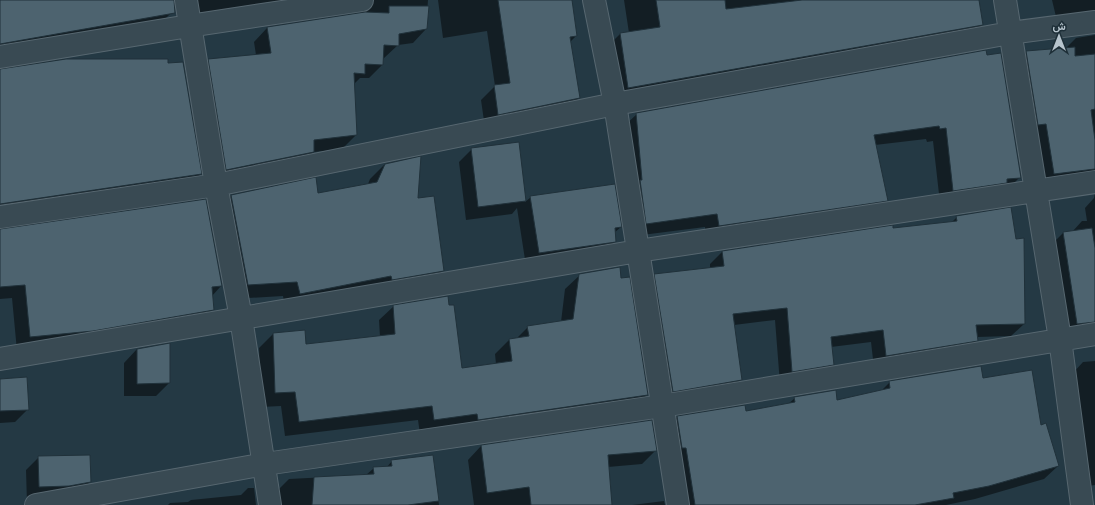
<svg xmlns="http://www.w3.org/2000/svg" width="1095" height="505" font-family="Overpass,Vazirmatn,sans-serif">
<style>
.shadow{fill:#0007}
.building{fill:#4d636f;stroke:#20313a}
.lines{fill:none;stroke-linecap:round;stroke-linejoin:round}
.minor-casing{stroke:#576770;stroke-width:24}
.minor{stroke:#394a53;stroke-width:22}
</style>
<rect width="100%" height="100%" fill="#243944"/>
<path class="shadow" d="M0,0H428L426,29L413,43L398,45L383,59L382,65L369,78H360L354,84L356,135L342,149L314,152L300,166L213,183L195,74L209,60L256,55L254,42L267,28L361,14L358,6L186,20L177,2L174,1V10L160,24L0,55Z
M438,0H571L576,36L570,42L579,98L565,112L485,128L481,100L495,86L487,31L443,38Z
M624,0H978L982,25L969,38L616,100L607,47L620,34L629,33Z
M1052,0H1095V34L1092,27L1058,25Z
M1095,35V336H1067L1050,246L1063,233L1072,232L1082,221H1087L1085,208L1094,198L1095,193L1041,186L1014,65L1026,52L1065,49L1076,38Z
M985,51L1020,177L1007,190L940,203L933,141L927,142L926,139L875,145L887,200L874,213L706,239L705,227L634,236L623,127L637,114Z
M0,70L201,174L187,188L0,216Z
M518,143L525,202L531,197L621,227L614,233L615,242L602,255L526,266L517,208L512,214L466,220L459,162L472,149Z
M385,164L417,199L443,271L428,285L285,308L283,296L233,299L216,210L231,196L316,179L317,194L368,184L370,179Z
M205,200L221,286L212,296L213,310L199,324L17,351L12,298L0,299V230Z
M957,217L1024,324L1011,336L977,337V340L965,353L874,368L871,342L831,347L833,364L820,377L780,384L775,320L734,325L741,380L728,392L661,403L642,288L655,275L710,269V264L722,252L951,223Z
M580,275L647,395L633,409L420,434L418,420L285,436L281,406L261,407L259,348L273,334L304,331L305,345L380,337L379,320L394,306L461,369L496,364L495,354L509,340L516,339L528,327L561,322L565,289Z
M137,349L169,383L156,396H124V363Z
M1095,361V485L1081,487L1072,374L1083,362Z
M982,379L1040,426L1058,466L1044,479L975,499L946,505H679L664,431L677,417L745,412L788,404L795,398L836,401L880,392L890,382Z
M0,380L28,409L15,422L0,423Z
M481,446L656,450L642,464L608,467L611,505H474L468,460Z
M432,456L439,505H267V501L289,479L366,475L374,468H386L392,461Z
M39,457L90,482L77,495L27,504L26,470Z
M248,488H254L256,505H168L170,503L188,502L191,500L241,495Z
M664,501L665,505H632Z"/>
<path class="building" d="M0,0H174L175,13L0,44Z
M498,0H572L577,36L570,37L580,98L498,115L494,85L510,83Z
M656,0H725L726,9L802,0H979L983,25L628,88L620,33L660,27Z
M389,6H429L427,29L399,34V46L384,45L383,65L365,64V74L354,73L357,135L314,140V152L226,170L208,59L271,53L267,27L365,12L389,13Z
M1075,47V56L1095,54V109L1091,110L1095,140V169L1054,174L1046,124L1038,125L1026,51Z
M986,50L987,55L1001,53L1021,178L1007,179V183L953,191L946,128L940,129L939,126L874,135L888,201L719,226L717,214L646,224L640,180H642L636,113Z
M66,59H168V63L183,62L202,174L0,204V69Z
M519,142L526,201L478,207L471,148Z
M421,156L418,198L434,196L444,271L392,280L391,276L300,294L297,282L248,285L231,195L316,177L318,193L377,182L385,164Z
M615,184L622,227L615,228L616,242L539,253L530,196Z
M206,199L222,286L212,287L214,310L93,331L30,337L25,285L0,287V229Z
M1011,207L1016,239L1024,238L1025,324L976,325L978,341L886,356L883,330L831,337L834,365L792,372L787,308L733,314L742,380L673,392L654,274L724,266L722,251L893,225V228L957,221L956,216Z
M1092,228L1095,248V322L1077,324L1063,232Z
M620,267L621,278L630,277L648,395L478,420L477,414L434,420L432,406L299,422L295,392L275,393L273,333L305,330L306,344L395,334L393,305L448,296L449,305H454L462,368L512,361L509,339L529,336L527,326L573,319L579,274Z
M170,343V383L137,384V349Z
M981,366L983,378L1032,370L1041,425L1046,423L1059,466L989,486L953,493L954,498L915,505H695L686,448H682L677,416L745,405L746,411L795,402L794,397L836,390L837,400L890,388L889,381Z
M27,377L29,410L0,411V379Z
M652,420L657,451L608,455L612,505H531L529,487L487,493L481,445Z
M90,455L91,482L69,486L39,487L38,456Z
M433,455L439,501L408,505H312L314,477L374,474L373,467L392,466L391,460Z"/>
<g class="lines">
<g class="minor-casing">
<path id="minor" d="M186,0L216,185L241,318L270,505
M594,0L615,104L678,505
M1005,0L1060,339L1082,505
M0,57L189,26L362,0
M0,217L216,185L615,104L1010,33L1095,22
M0,359L638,251L1095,182
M36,505L265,464L662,406L1095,334"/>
</g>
<use href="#minor" class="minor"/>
</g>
<g transform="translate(1059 36)" stroke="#1e2f38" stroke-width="3" paint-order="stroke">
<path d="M0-3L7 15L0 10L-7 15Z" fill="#b6c4cd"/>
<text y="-6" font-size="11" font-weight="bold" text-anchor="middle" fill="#b6c4cd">ش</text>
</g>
</svg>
